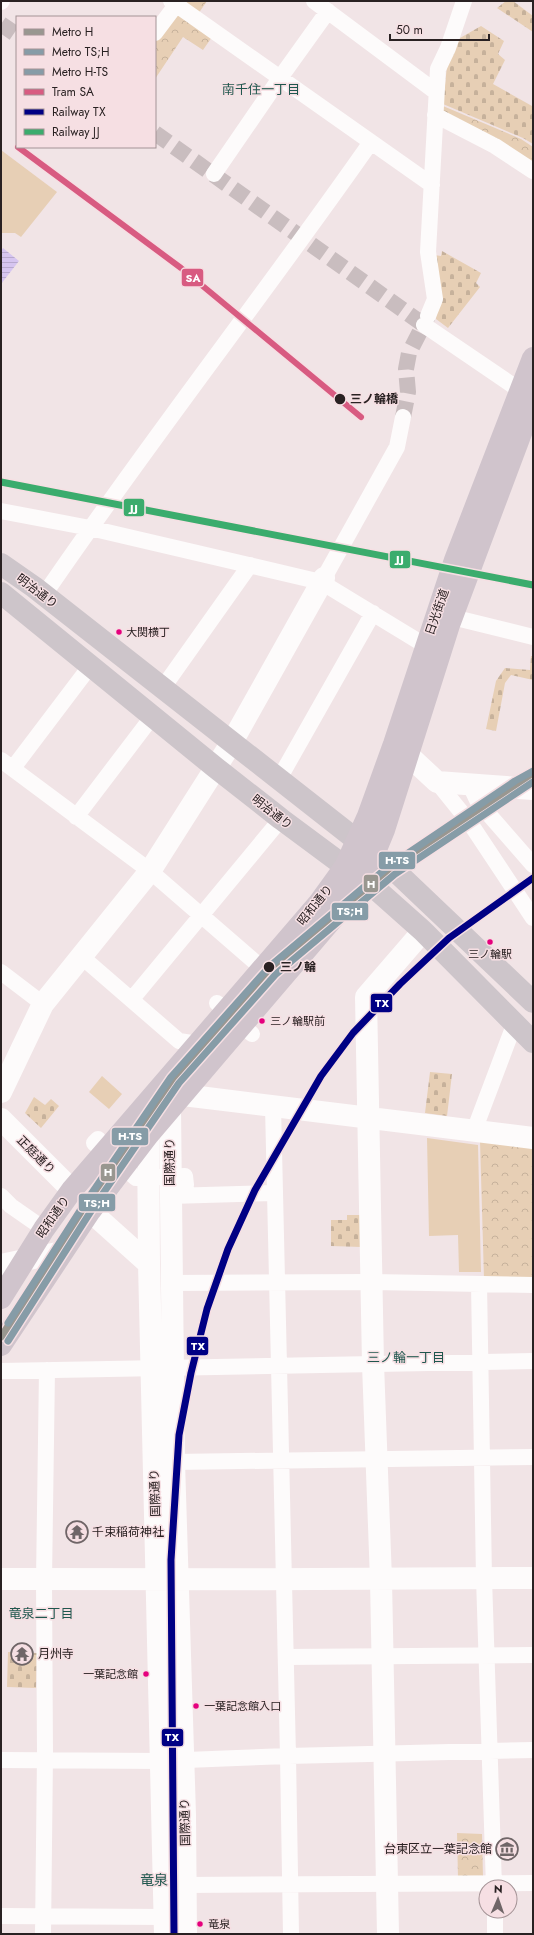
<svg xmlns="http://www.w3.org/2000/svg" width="534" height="1935" font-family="Jost,'Noto Sans JP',sans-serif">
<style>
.grass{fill:#e7cfb5}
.cemetery{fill:url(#cemetery-stones)}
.park{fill:url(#park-crowns)}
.water{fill:url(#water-rules)}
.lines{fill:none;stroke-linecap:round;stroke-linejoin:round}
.street-tunnel{stroke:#c9bdbf;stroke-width:16;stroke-dasharray:16 8;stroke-linecap:butt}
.street{stroke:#fdfbfb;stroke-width:16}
.secondary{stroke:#fdfbfb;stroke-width:22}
.primary{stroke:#cdc5ca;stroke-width:22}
.highway{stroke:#d0c4cc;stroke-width:22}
.rail-1-casing{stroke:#f6dfe3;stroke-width:10}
.rail-2-casing{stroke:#f6dfe3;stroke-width:10}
.rail-1{stroke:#000084;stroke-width:7}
.rail-2{stroke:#3bac6d;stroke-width:7}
.tram-1-casing{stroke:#f6dfe3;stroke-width:9}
.tram-1{stroke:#d85b81;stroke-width:6}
.metro-1-casing{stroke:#f6dfe3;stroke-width:10}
.metro-2-casing{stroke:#f6dfe3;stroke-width:10}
.metro-3-casing{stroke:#f6dfe3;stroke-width:10}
.metro-1{stroke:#999790;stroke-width:7}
.metro-2{stroke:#869ca7;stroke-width:7}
.metro-3{stroke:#869ca7;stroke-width:7}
.stop-dot{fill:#292122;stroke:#f6dfe3;stroke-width:1.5}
.bus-dot{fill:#e5007d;stroke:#f6dfe3;stroke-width:1.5}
.labels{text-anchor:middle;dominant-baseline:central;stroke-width:3;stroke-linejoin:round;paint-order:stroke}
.bus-label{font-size:11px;fill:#292122;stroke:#f6dfe3;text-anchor:start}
.stop-label{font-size:12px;font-weight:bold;fill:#292122;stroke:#f6dfe3;text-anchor:start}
.street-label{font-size:12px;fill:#292122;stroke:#f6dfe3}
.poi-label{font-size:12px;fill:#292122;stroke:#f6dfe3;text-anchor:start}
.neighbourhood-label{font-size:13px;fill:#1f574e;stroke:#f6dfe3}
.quarter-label{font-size:14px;fill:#1f574e;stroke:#f6dfe3}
.line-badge{stroke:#f6dfe3;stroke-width:1.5}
.badge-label{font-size:11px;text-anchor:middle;font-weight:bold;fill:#fff}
</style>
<defs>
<pattern id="cemetery-stones" width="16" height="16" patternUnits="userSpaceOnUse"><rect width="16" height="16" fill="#e7cfb5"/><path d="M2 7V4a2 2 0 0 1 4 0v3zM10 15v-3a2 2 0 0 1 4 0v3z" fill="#c6b19b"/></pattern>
<pattern id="park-crowns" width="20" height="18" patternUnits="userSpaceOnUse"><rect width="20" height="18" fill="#e7cfb5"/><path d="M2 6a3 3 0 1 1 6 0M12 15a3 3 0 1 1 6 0" fill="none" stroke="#c6b19b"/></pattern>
<pattern id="water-rules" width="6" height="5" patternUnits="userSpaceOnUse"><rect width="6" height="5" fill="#d6c5f0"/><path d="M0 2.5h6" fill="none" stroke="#b8a9ce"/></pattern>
</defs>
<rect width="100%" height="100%" fill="#f1e4e6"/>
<path class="grass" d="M1,150L57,192L21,237L15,233H1Z
M102,1076L122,1094L109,1109L89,1092Z
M427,1138L478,1145L481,1272H459L458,1235L429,1236Z"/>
<path class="cemetery" d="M506,1H513L533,16V32L497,8Z
M481,26L504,41L498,54L505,60L493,84L532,106L533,104V144L523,138L443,104L447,66L460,38Z
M442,251L481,273L476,283L480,287L448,328L436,319L438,296L434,255L441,256Z
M531,656H533V680L511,675L505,683L496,731L486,729L496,681L505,668L530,670Z
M430,1072L452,1074L447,1116L425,1113Z
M34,1097L45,1105L51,1099L59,1106L41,1128L25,1113Z
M347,1215H362L361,1247L331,1246V1220H347Z
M8,1652L37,1653L36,1688L7,1687Z"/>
<path class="park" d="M182,1H207L194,20L212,37L203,50L183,37L155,79V40Z
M443,106L521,139L533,147V164L443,114Z
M480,1141L533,1147V1280L484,1279Z
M457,1833L482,1834L483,1878H458Z"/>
<path class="water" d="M3,248L19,261L1,284V251Z"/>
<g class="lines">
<path class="street-tunnel" d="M1,24L17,35
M155,133L424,325
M403,417L408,392L406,369L409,353L428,316"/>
<path class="street" d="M171,1L432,185
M314,1L436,92
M1,2L2,1
M155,33L179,1
M435,115L495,146L533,171
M214,174L280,78L328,11
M428,316L435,299L428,252L438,69L448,48L464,1
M424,325L521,391
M1,511L90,528L321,582L436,652
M324,578L397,447L403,417
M44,595C149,441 264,295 371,142
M452,617L533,637
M162,689L250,565
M1,760L150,871L262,968
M13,768L91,665
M279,779L373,613
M437,782L470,823L533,918
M470,785L478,802L533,865
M76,817L152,717
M82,957L179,1041L198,1044
M1,972L43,1004
M132,999L281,819
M217,1003L252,1034
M273,1106L288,1756L291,1934
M474,1131L514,1025
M98,1139L94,1143L136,1178L185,1176L186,1185
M1,1196L11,1206L44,1229
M170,1196L274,1193
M171,1283L372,1282L533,1285
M479,1284L484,1578L494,1887
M1,1371L533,1361
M174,1462L533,1457
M286,1657L533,1655
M1,1760L161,1761L288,1756L533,1750
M186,1885L533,1883
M495,1911V1934
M1,1916L165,1917
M43,1934L45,1755L44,1580L47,1370"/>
<path class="secondary" d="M408,755L437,782L533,789
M1,1092L43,1004L150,871L232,742L324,578
M183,1095L533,1138
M170,1109L174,1462L185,1815L186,1934
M1,1119L72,1190
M148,1123L149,1264L165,1934
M90,1211L149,1264
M1,1265L62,1252
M1,1579C178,1580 356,1579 533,1578
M388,1934L381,1580L373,1364L366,997L423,931"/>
<path class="primary" d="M1,564L34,587L391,867L533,1002
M1,593L216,768L281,819L378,891L423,931L533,1042"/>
<path class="highway" d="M1,1298L44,1229L72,1190L319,903L345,867L368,816L394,744L455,560L533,358
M1,1345L90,1211L148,1135L345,904C361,880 374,857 384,830L449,625L533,401"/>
<g class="rail-1-casing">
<path id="rail-1" d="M174,1934L171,1560L179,1435L191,1373L207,1309L228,1249L255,1190L321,1076L353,1033L400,984L449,938L533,878"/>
</g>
<g class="rail-2-casing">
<path id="rail-2" d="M1,482L533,585"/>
</g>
<use href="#rail-1" class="rail-1"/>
<use href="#rail-2" class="rail-2"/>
<g class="tram-1-casing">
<path id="tram-1" d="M18,147L181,268L361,417"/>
</g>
<use href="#tram-1" class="tram-1"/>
<g class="metro-1-casing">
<path id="metro-1" d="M1,1337L86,1204L173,1078L270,968L390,868L533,773"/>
</g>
<g class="metro-2-casing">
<path id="metro-2" d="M8,1341L93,1208L179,1083L276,974L395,874L533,782"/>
</g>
<g class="metro-3-casing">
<path id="metro-3" d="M8,1323L85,1203L171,1077L269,967L389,866L515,781L533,771"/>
</g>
<use href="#metro-1" class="metro-1"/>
<use href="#metro-2" class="metro-2"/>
<use href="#metro-3" class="metro-3"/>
</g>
<defs>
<g id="temple-ring" transform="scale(1.15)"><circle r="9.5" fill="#f6dfe3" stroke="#6f6567" stroke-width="1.5"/><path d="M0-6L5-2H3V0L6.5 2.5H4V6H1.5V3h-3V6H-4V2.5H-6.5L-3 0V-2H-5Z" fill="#6f6567"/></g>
<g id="museum-ring" transform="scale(1.15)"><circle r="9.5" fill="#f6dfe3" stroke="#6f6567" stroke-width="1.5"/><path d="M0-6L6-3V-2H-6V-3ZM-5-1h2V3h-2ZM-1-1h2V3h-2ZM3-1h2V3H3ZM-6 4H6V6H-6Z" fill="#6f6567"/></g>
</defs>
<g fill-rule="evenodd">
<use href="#temple-ring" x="77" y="1532"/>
<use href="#temple-ring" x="22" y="1654"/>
<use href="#museum-ring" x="507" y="1849"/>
</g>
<g class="stop-dot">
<circle cx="340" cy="399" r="6"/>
<circle cx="269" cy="967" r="6"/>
</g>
<g class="bus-dot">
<circle cx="119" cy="632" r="3.5"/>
<circle cx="490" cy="942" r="3.5"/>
<circle cx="262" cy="1021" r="3.5"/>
<circle cx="146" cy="1674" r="3.5"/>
<circle cx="196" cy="1706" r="3.5"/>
<circle cx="200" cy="1924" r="3.5"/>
</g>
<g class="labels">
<g class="bus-label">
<text x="126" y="632">大関横丁</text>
<text x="490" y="954" text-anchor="middle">三ノ輪駅</text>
<text x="270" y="1021">三ノ輪駅前</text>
<text x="138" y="1674" text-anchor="end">一葉記念館</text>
<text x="204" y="1706">一葉記念館入口</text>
<text x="208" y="1924">竜泉</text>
</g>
<g class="stop-label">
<text x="350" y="399">三ノ輪橋</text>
<text x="280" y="967">三ノ輪</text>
</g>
<g class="street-label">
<text transform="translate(37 591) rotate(37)">明治通り</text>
<text transform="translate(437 612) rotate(-71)">日光街道</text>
<text transform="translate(272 812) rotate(38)">明治通り</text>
<text transform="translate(315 905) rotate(-51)">昭和通り</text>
<text transform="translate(36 1155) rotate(45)">正庭通り</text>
<text transform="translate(170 1162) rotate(-90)">国際通り</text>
<text transform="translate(53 1217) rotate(-55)">昭和通り</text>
<text transform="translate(155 1493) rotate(-92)">国際通り</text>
<text transform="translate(185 1822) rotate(-91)">国際通り</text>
</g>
<g class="poi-label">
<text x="92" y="1532">千束稲荷神社</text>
<text x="38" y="1654">月州寺</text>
<text x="492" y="1849" text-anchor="end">台東区立一葉記念館</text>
</g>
<g class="neighbourhood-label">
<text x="261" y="89">南千住一丁目</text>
<text x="406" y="1357">三ノ輪一丁目</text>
<text x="41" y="1613">竜泉二丁目</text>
</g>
<g class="quarter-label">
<text x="154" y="1880">竜泉</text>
</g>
</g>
<g class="line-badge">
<rect x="181" y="268" width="23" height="19" rx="4" fill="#d85b81"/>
<rect x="123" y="498" width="22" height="19" rx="4" fill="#3bac6d"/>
<rect x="389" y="550" width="22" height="19" rx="4" fill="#3bac6d"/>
<rect x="378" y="851" width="38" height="19" rx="4" fill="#869ca7"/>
<rect x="363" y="874" width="16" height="19" rx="4" fill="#999790"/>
<rect x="331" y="902" width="38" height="19" rx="4" fill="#869ca7"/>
<rect x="370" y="993" width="23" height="20" rx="4" fill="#000084"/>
<rect x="111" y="1127" width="38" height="19" rx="4" fill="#869ca7"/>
<rect x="100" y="1163" width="16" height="19" rx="4" fill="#999790"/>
<rect x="78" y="1193" width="38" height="19" rx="4" fill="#869ca7"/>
<rect x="186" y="1336" width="23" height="20" rx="4" fill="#000084"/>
<rect x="161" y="1728" width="23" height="19" rx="4" fill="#000084"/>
</g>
<g class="badge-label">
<text x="193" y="282">SA</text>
<text x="134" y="512">JJ</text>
<text x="400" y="563">JJ</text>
<text x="397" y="864">H-TS</text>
<text x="371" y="888">H</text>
<text x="350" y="915">TS;H</text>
<text x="382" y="1007">TX</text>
<text x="130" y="1140">H-TS</text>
<text x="108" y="1176">H</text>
<text x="97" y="1207">TS;H</text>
<text x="198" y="1350">TX</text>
<text x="172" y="1741">TX</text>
</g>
<rect width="534" height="1935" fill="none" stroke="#292122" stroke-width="4"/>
<rect x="16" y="16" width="140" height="132" fill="#f6dfe3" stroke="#a49396"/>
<rect x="24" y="29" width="20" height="6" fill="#999790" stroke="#a49396"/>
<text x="52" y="36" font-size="12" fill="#292122">Metro H</text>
<rect x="24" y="49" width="20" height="6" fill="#869ca7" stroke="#a49396"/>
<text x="52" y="56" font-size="12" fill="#292122">Metro TS;H</text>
<rect x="24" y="69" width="20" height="6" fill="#869ca7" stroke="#a49396"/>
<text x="52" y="76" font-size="12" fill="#292122">Metro H-TS</text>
<rect x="24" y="89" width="20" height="6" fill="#d85b81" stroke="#a49396"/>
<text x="52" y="96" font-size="12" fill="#292122">Tram SA</text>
<rect x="24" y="109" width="20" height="6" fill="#000084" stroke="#a49396"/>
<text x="52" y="116" font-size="12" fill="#292122">Railway TX</text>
<rect x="24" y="129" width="20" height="6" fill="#3bac6d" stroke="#a49396"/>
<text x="52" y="136" font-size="12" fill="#292122">Railway JJ</text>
<g transform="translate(498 1899) rotate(2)"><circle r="19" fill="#f6dfe3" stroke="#a49396"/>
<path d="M0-3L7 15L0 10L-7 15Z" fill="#6f6567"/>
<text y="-6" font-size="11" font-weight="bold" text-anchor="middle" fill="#292122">N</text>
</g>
<path d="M390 34v6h99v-6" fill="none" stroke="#292122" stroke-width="2"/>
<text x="396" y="34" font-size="12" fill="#292122" stroke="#f6dfe3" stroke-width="3" paint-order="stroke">50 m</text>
</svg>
